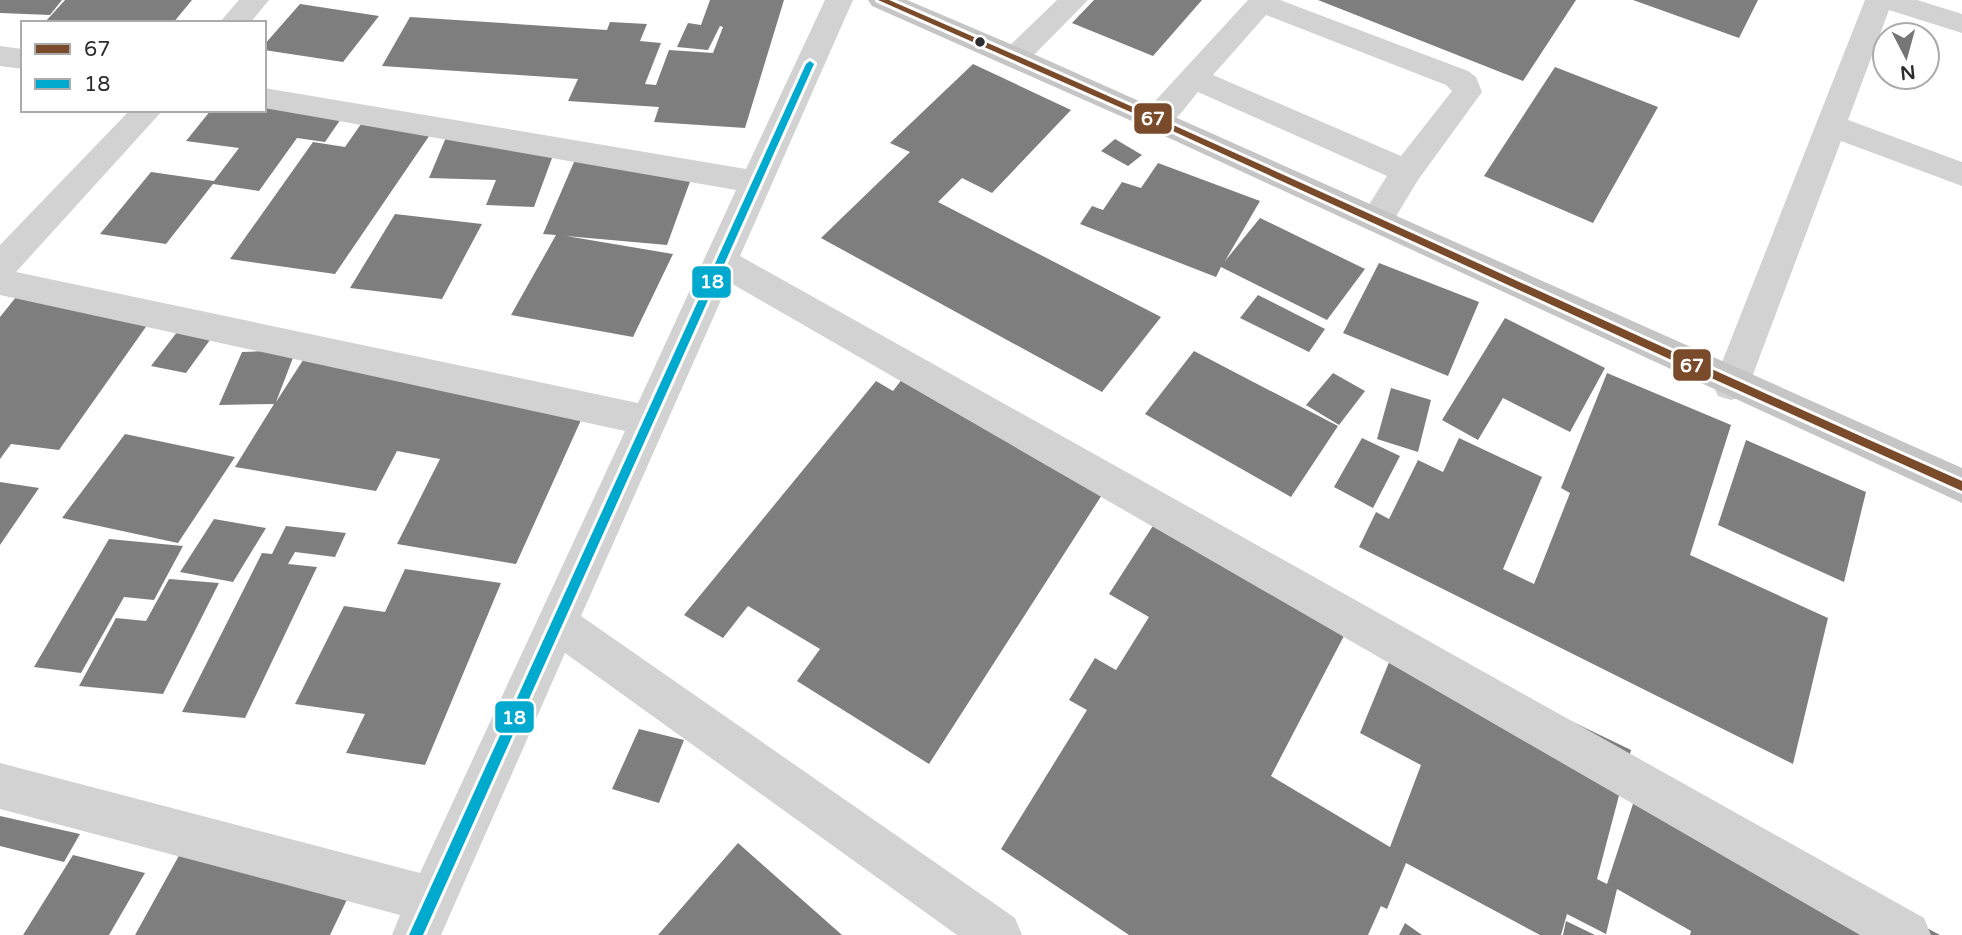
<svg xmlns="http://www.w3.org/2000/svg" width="1962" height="935" font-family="'Varela Round',sans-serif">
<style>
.building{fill:#7e7e7e}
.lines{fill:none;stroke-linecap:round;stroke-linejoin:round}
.minor{fill:#d2d2d2;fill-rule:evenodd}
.major{fill:#c5c5c5;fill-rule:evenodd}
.bus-1-casing{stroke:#fff;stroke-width:6}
.bus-2-casing{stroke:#fff;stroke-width:6}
.bus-1{fill:#7a4b2a;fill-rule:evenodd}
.bus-2{fill:#00a9ce;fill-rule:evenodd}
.bus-dot{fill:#2d2d2d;stroke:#fff;stroke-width:2.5}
.line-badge{stroke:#fff;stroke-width:2.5}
.badge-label{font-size:19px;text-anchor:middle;font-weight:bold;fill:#fff}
</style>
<rect width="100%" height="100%" fill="#fff"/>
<path class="building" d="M0,0H62L50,15L0,13Z
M65,0H192L173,23L46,21Z
M710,0H784L745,128L654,122L659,107L568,101L578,79L382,66L410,17L607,30L610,22L647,24L640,41L661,43L645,84L656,85L669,50L713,53L723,27L720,26L708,50L677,47L688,23L701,25Z
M1094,0H1202L1153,56L1072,23Z
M1318,0H1576L1523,81Z
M1633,0H1758L1739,38Z
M300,4L379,16L343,62L264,50V45Z
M973,64L1071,110L992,193L962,178L938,202L1161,317L1102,392L821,238L910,152L890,143Z
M1555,67L1658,107L1593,223L1484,176Z
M264,102L345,113L325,142L297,138L259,191L213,184L166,244L100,234L151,172L214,181L239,148L186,141L211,110H264Z
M368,114L438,123L335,274L230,259L313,142L345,147Z
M447,135L559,139L534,207L486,205L496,180L429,178Z
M1115,139L1142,155L1128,166L1101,151Z
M577,155L696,165L667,245L566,236L673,254L633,337L511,315L556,235L543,234Z
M1158,163L1260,201L1225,261L1260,218L1365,269L1327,320L1221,267L1216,277L1080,224L1092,206L1103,210L1122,182L1141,188Z
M395,214L482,224L442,299L350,288Z
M1379,263L1479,302L1448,376L1343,333Z
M1258,295L1325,329L1309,352L1240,318Z
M16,297L155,314L59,450L11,444L0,459V317Z
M1505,318L1605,368L1570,432L1503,398L1478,440L1442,420Z
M181,327L215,333L186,373L151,366Z
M296,350L276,402L307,354L586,409L516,564L397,544L440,459L397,451L376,491L235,467L274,404L219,405L242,352Z
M1194,351L1338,426L1291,497L1145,414Z
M912,366L1118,470L929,764L797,681L820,649L748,606L723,638L684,615L876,381L893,391Z
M1333,373L1365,391L1339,425L1306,405Z
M1607,373L1731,425L1690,555L1828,618L1793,764L1359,547L1376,512L1389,519L1418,460L1443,472L1459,438L1542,477L1503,569L1534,584L1570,493L1561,488Z
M1391,388L1431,400L1418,452L1377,439Z
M125,434L235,457L178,543L62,518Z
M1362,438L1400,456L1373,508L1334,487Z
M1746,440L1866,492L1844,582L1718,525Z
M0,482L39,488L0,545Z
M1167,504L1359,607L1271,776L1390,847L1421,765L1360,733L1399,638L1631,750L1597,879L1607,884L1642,776L1940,935H1690L1691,931L1617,889L1606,934L1567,914L1561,935H1540L1406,863L1387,909L1381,906L1368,935H1129L1001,849L1087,710L1069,700L1095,658L1116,670L1149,617L1109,594Z
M214,519L266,528L233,582L180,572Z
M286,526L346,533L335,557L295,552L288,564L317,567L245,718L182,712L262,553L272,554Z
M109,539L183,546L154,600L124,597L81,673L34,667Z
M405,569L501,583L425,765L346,753L365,714L295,704L344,606L385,612Z
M169,579L219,583L163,694L79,686L116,618L146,621Z
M639,729L684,740L659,803L612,789Z
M0,816L80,834L64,862L0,846Z
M738,843L842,935H658Z
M181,852L353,887L330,935H135Z
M73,855L145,873L109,935H23Z
M1566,921L1595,935H1563Z
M1405,923L1422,935H1399Z"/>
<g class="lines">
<path class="minor" d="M239,0H269L250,23H219Z
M825,0H853L740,256L1924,918L1931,935H1860L729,282L581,616L1015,918L1022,935H957L565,653L441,935H392L400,915L0,809V763L420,873L625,431L0,295V245L130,110H163L16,272L638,403L736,190L264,108V88L746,169Z
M1057,0H1088L1025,64L1015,67L1005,64L1000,57L1005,50Z
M1248,0H1280L1468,71L1476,77L1482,92L1418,180L1389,228L1377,231L1365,228L1360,219L1387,176L1198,92C1183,109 1170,135 1145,128L1141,120L1145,112ZM1266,15L1446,85L1452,91L1401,156L1213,75Z
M1865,0H1917L1962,14V33L1889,10L1848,120L1962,162V186L1841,141L1749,385L1744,396L1731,400L1718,396L1713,385Z
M0,46L23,49V69L0,66Z"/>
<path class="major" d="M868,0H907L1029,52L1962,468V503L1143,126L872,6Z"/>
<g class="bus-1-casing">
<path id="bus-1" d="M878,0H889C1249,155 1603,323 1962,481V491L1689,368L1151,121Z"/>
</g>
<g class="bus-2-casing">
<path id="bus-2" d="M810,61L814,64L423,935H409L806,64Z"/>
</g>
<use href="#bus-1" class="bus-1"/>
<use href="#bus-2" class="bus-2"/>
</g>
<circle class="bus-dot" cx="980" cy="42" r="6"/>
<g class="line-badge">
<rect x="1133" y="102" width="40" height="33" rx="7" fill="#7a4b2a"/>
<rect x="691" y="265" width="41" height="34" rx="7" fill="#00a9ce"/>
<rect x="1672" y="348" width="40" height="34" rx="7" fill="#7a4b2a"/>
<rect x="494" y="700" width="41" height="34" rx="7" fill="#00a9ce"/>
</g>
<g class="badge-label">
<text x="1153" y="125">67</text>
<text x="712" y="288">18</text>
<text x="1692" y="372">67</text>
<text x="514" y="724">18</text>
</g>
<rect x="21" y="21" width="245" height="91" fill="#ffffff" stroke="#ababab" stroke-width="2"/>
<rect x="35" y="44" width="35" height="10" fill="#7a4b2a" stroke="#ababab" stroke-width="2"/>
<text x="84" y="56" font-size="21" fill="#2d2d2d">67</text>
<rect x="35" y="79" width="35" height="10" fill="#00a9ce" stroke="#ababab" stroke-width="2"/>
<text x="84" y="91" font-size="21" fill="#2d2d2d">18</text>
<g transform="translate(1906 56) rotate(174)"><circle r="33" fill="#ffffff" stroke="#ababab" stroke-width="2"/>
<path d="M0-5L12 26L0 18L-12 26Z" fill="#767676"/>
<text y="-10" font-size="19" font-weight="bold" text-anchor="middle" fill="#2d2d2d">N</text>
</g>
</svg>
